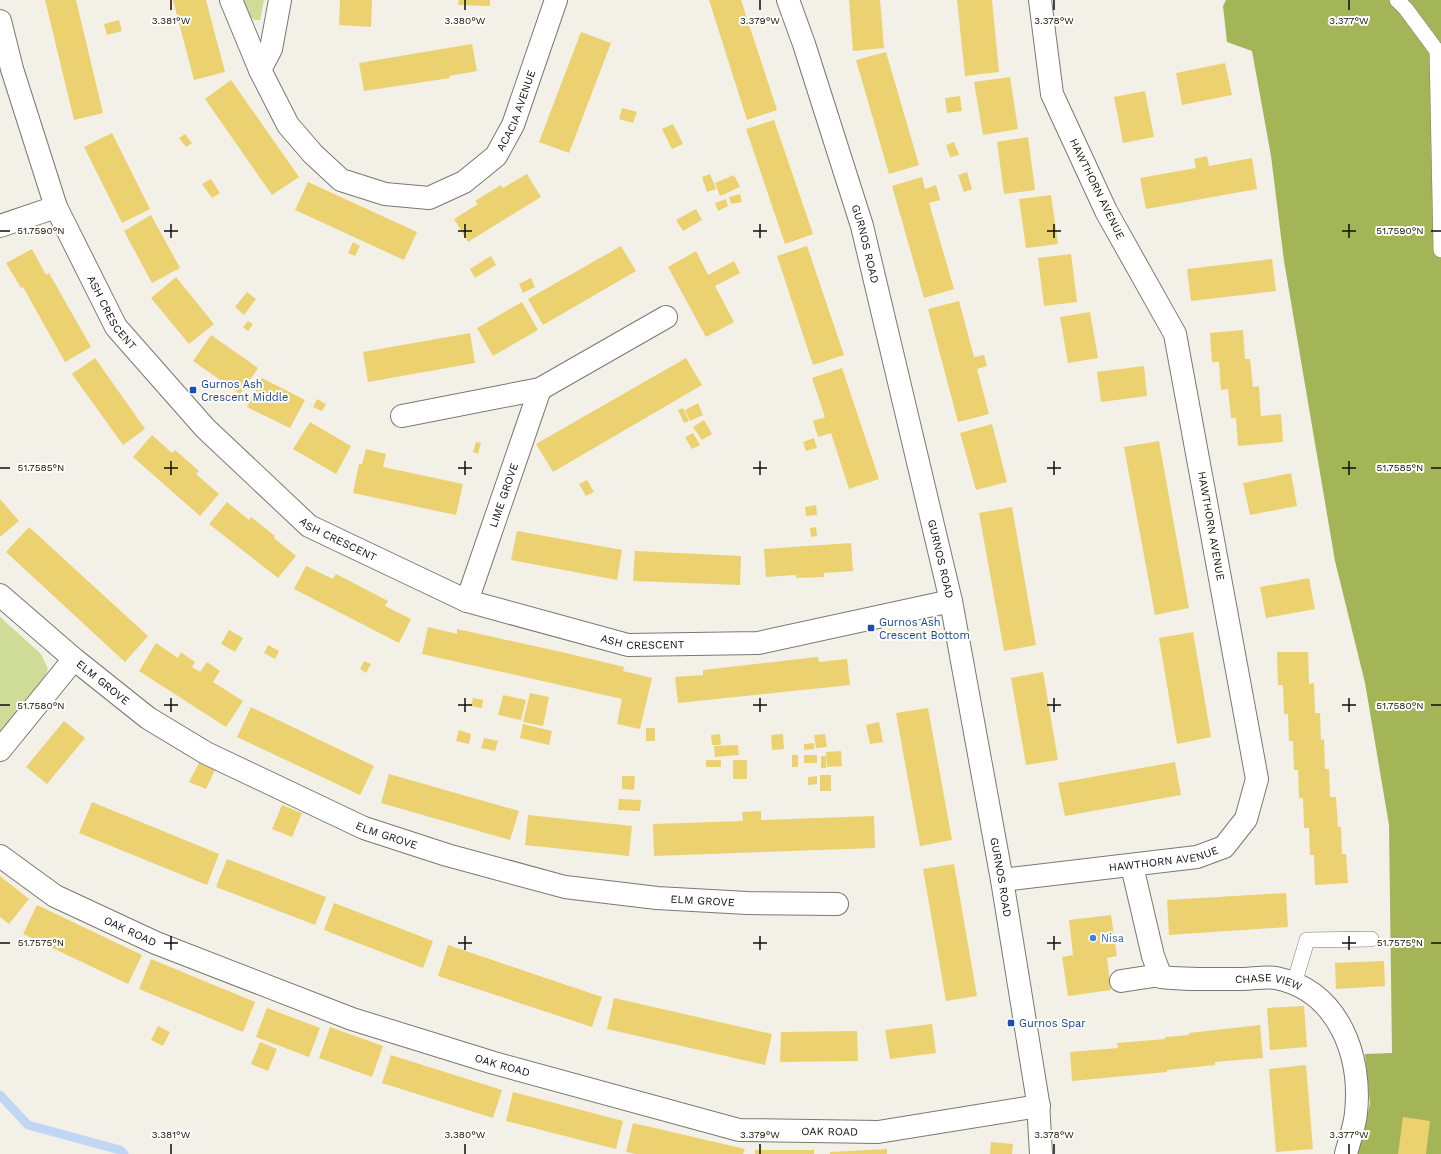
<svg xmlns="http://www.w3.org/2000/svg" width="1441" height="1154" font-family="'Work Sans',sans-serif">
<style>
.green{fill:#cedc97}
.forest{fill:#a4b557}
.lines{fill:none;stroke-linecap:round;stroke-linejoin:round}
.stream{stroke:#c0d6f4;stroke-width:9}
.building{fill:#ecd170}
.service-casing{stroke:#7a7871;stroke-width:16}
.minor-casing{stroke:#7a7871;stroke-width:24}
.tertiary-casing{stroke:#7a7871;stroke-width:24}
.service{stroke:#fff;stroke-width:15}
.minor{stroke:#fff;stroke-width:22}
.tertiary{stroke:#fff;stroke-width:22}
.ticks{fill:none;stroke:#0f0e0c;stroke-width:1.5}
.transit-dot{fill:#1a4fb4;stroke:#fffef9;stroke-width:1.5}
.shop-dot{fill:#3f7fe0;stroke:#fffef9;stroke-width:1.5}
.labels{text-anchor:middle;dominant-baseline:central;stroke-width:4;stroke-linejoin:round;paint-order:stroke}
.street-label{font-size:11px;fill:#0f0e0c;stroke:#fffef9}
.transit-label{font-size:11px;fill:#164399;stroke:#fffef9;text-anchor:start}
.shop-label{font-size:11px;fill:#366cbe;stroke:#fffef9;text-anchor:start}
.ticks-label{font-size:10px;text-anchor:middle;fill:#0f0e0c;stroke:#fffef9;stroke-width:4;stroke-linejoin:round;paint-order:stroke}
</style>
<rect width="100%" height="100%" fill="#f3f0e8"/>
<path class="green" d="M244,0H264L260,20H255L250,17Z
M0,617L41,654L48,669L42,684L0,733Z"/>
<path class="forest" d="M1226,0H1441V1154H1357L1370,1104L1365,1054L1392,1053L1389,825L1365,683L1335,561L1284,261L1271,156L1252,51L1227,42L1223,6Z"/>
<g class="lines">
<path class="stream" d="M0,1095L28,1125L120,1150L124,1154"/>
</g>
<path class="building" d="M45,0H76L103,113L74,120Z
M173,0H206L225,72L194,80Z
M340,0H372L371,27L339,25Z
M459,0H490V6L458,5Z
M709,0H741L777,110L747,120Z
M849,0H880L884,48L853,51Z
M957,0H992L999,72L965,76Z
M119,20L122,31L107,35L104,24Z
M581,32L611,43L569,153L539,142Z
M472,44L477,71L449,76L450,78L364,91L359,63Z
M886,52L919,165L889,174L856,60Z
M1225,63L1232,95L1182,105L1176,73Z
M1010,77L1018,129L983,135L974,82Z
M231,80L299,177L272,195L205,99Z
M1145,91L1154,137L1123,143L1114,97Z
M960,96L962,111L947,113L945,98Z
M622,108L637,112L633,123L619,119Z
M774,120L813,234L785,244L746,129Z
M673,124L683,144L672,149L662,129Z
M112,133L150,209L122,223L84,147Z
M185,134L192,143L186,147L179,138Z
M1028,137L1035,190L1004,194L997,142Z
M954,142L959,155L950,157L946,145Z
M1207,156L1209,166L1252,158L1257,189L1146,209L1140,178L1196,168L1194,159Z
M967,172L972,189L964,192L958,175Z
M527,174L541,197L468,242L454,219L478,204L475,201L501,185L503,188Z
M710,174L716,189L707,192L702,177Z
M734,175L740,187L720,196L715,183Z
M922,177L925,189L936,185L940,200L929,203L954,289L924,298L892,186Z
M211,179L220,193L212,198L202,184Z
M308,182L417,232L404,260L295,210Z
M740,194L742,202L731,204L729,197Z
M1051,195L1058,244L1026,248L1019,199Z
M726,199L728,206L718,211L715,203Z
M696,209L702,220L683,231L676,220Z
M151,215L180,268L152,283L124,231Z
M353,242L360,246L355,256L348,253Z
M621,246L636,271L543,325L528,299Z
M807,246L844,355L813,365L777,256Z
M32,249L46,275L49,273L91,347L65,362L23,287L21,288L6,263Z
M696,251L708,275L734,261L740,273L715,286L734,322L706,337L668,267Z
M1071,254L1077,302L1044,306L1038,258Z
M491,256L496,265L475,278L470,269Z
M1272,259L1276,291L1191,301L1187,269Z
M176,277L214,324L189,344L151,298Z
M531,278L535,287L523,293L519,284Z
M247,292L256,299L244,315L235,307Z
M959,301L974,357L984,355L987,366L977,369L989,414L958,422L928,309Z
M522,302L538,330L493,356L477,328Z
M1090,312L1098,358L1068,363L1060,317Z
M248,321L253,324L248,331L243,327Z
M1243,330L1245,359H1250L1253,387L1259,386L1261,416L1281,414L1283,442L1238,446L1236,418H1231L1228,389L1221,390L1219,362H1212L1210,333Z
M470,333L475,363L368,382L363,352Z
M211,335L258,368L240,394L193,361Z
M95,358L145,429L123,445L72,374Z
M686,358L702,385L553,472L536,444Z
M1144,366L1147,396L1101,402L1097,372Z
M842,368L879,479L849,489L831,433L818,437L813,421L825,417L812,378Z
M262,378L305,400L290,428L247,407Z
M317,399L326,404L322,411L313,407Z
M698,403L703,415L690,421L685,410Z
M683,408L689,421L684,423L678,410Z
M704,420L712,434L702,440L693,427Z
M310,422L351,446L336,474L293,449Z
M992,424L1007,482L976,490L960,433Z
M693,433L700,445L692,449L685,437Z
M152,435L172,453L175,450L199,471L196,474L219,494L200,516L133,457Z
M814,438L817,448L806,451L803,442Z
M1159,441L1189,608L1155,615L1124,447Z
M476,442L481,443L478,454L473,452Z
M366,449L386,454L383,467L463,484L456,515L353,493L359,464H362Z
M1291,473L1297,506L1250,515L1243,483Z
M587,480L594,492L586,496L579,484Z
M0,499L19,521L0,537Z
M227,502L249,520L251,517L275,536L274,538L296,556L278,578L209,524Z
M816,505L817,515L806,516L805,507Z
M1012,507L1036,645L1004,651L979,513Z
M29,527L148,636L125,662L6,552Z
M816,527L817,536L811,537L810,528Z
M517,531L622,550L617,580L511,560Z
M851,543L853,571L824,573V577L796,578V575L766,577L764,549Z
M635,551L741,556L740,585L633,581Z
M306,566L333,579L336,574L388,601L385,606L411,619L399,643L294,589Z
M1309,578L1315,609L1266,618L1260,587Z
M428,627L457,634V629L566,653L624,667L623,671L652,678L640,729L617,724L622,699L422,654Z
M229,630L243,638L235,652L221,644Z
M1193,632L1211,737L1177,744L1159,638Z
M156,643L178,658L181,652L195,662L192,667L200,672L207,662L220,671L213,682L243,701L226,727L139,671Z
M268,645L279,651L275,659L264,653Z
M1277,652H1308L1309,684L1314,683L1315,713H1320L1321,740L1324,739L1325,769H1329L1330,797H1336L1338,827H1341L1342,854H1346L1348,883L1315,885L1314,855H1310L1309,828H1304L1303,798H1299L1298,770H1294L1293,741H1289L1288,714H1284L1283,685H1278Z
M818,657L819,662L847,659L850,685L678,703L675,677L703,675V670Z
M364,661L371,664L366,673L360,669Z
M1043,672L1058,760L1026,765L1011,678Z
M530,693L549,697L543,726L523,722Z
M503,695L526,700L521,720L498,715Z
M473,698L483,700L482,708L471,706Z
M251,707L374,766L360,795L237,737Z
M928,708L952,840L920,846L896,713Z
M64,721L85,738L47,784L26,767Z
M879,722L883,742L870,744L866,725Z
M523,724L552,731L549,745L520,738Z
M646,728H655V741H646Z
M459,730L471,734L469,744L456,741Z
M720,734L721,745H712L711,735Z
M783,734L784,749L772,750L771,735Z
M825,734L827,747L816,748L814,735Z
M484,738L498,741L495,751L481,748Z
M814,743V749L804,750V744Z
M738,745L739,755L715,757L714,746Z
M841,751L842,766L827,767L826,752Z
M792,755H798V767H792Z
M804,755H817V763H804Z
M821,756H826V768H821Z
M706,760H721V767H706Z
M733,760H747V779H733Z
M1175,762L1181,795L1065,816L1058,783Z
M199,763L215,770L206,789L189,782Z
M389,774L519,811L510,840L381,803Z
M820,775H831V791H820Z
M622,776H635L634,790L622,789Z
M817,776V784L808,785V777Z
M619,799L641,800L640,811L618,810Z
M92,802L219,854L207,885L79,833Z
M282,805L302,813L292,837L272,829Z
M761,811V820L874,816L875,848L654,856L653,824L743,821L742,812Z
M528,815L632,826L629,856L525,845Z
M227,859L326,897L315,925L216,887Z
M954,864L977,996L946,1001L923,869Z
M0,876L29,899L9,924L0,917Z
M1286,893L1288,927L1169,935L1167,900Z
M334,903L433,941L423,968L324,930Z
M37,905L142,955L128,984L23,934Z
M1111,915L1117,956L1107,958L1111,990L1068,996L1062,957L1073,955L1069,920Z
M448,945L602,997L592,1027L438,976Z
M151,959L255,1002L243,1032L139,989Z
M1384,961L1385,986L1336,989L1335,963Z
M614,998L772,1034L765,1065L607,1029Z
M1304,1006L1307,1047L1270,1050L1267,1008Z
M267,1008L320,1028L309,1057L256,1037Z
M932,1024L936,1053L890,1059L885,1030Z
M1260,1025L1263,1058L1215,1062V1065L1167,1070V1072L1072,1081L1070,1052L1118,1048L1117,1043L1165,1039V1037L1189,1035V1033Z
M158,1026L170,1032L163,1046L151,1040Z
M330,1027L383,1046L372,1077L319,1058Z
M857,1031L858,1061L780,1062L781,1032Z
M260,1042L277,1049L268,1071L251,1064Z
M391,1055L502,1090L493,1118L382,1083Z
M1306,1065L1313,1149L1276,1152L1269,1069Z
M513,1092L623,1121L616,1149L506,1121Z
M1403,1117L1430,1121L1426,1154H1398Z
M633,1123L745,1149L743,1154H636L626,1152Z
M991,1142L1013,1144L1012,1154H990Z
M887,1149V1154H830V1152Z
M755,1150H814V1154H755Z"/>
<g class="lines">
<g class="service-casing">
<path id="service" d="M1397,0L1406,9L1437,51L1441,250
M1294,984L1307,940L1371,939"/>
</g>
<g class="minor-casing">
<g id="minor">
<path id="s1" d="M231,0L260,70L288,125L313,154L341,180L385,194L429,198L464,182L496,156L513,125L556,0"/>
<path id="s2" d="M0,21L12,69L56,207L116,327L205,428L309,526L467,601L628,645L758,643L951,601"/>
<path d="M260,70L271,49L280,0"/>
<path d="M0,226L56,207"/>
<path d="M402,416L540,389L666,317"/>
<path id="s3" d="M0,595L74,659L148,718L206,753L364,828L447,855L565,887L657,898L747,903L837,904"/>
<path id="s4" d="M467,601L540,389"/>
<path d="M0,750L74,659"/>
<path id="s5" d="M0,856L55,896L156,943L352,1019L494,1063L739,1130L878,1132L1039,1106"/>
<path id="s6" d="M1132,866L1153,956L1161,977C1188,980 1215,979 1242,979C1253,979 1265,976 1276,978C1339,991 1362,1056 1356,1113C1355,1126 1349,1141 1346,1154"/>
<path id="s7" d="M1002,880L1197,857L1224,847L1246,819L1257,779L1175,334L1106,211L1052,94L1040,0"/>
<path d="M1121,981L1160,975"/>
</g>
</g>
<g class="tertiary-casing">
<g id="tertiary">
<path id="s8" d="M788,0L804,44L862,226L951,601L1002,880L1038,1102L1041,1154"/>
</g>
</g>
<use href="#service" class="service"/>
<use href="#minor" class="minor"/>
<use href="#tertiary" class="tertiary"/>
</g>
<path class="ticks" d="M171,0V10M465,0V10M760,0V10M1054,0V10M1349,0V10M171,224V238M465,224V238M760,224V238M1054,224V238M1349,224V238M0,231H10M164,231H178M458,231H472M753,231H767M1047,231H1061M1342,231H1356M1431,231H1441M171,461V475M465,461V475M760,461V475M1054,461V475M1349,461V475M0,468H10M164,468H178M458,468H472M753,468H767M1047,468H1061M1342,468H1356M1431,468H1441M171,698V712M465,698V712M760,698V712M1054,698V712M1349,698V712M0,705H10M164,705H178M458,705H472M753,705H767M1047,705H1061M1342,705H1356M1431,705H1441M171,936V950M465,936V950M760,936V950M1054,936V950M1349,936V950M0,943H10M164,943H178M458,943H472M753,943H767M1047,943H1061M1342,943H1356M1431,943H1441M171,1144V1154M465,1144V1154M760,1144V1154M1054,1144V1154M1349,1144V1154"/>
<g class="transit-dot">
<rect x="189" y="386" width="8" height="8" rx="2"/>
<rect x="867" y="624" width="8" height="8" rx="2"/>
<rect x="1007" y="1019" width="8" height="8" rx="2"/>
</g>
<circle class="shop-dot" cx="1093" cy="938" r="4"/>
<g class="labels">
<g class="street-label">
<text stroke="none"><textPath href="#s1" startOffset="434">ACACIA AVENUE</textPath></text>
<text transform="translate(1097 189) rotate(64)">HAWTHORN AVENUE</text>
<text stroke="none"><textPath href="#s8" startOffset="256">GURNOS ROAD</textPath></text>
<text stroke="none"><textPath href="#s2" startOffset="314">ASH CRESCENT</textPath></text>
<text stroke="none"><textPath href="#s4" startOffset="112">LIME GROVE</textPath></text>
<text transform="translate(1211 526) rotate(80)">HAWTHORN AVENUE</text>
<text stroke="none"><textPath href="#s2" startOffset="638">ASH CRESCENT</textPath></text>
<text stroke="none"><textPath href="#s8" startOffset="580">GURNOS ROAD</textPath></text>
<text stroke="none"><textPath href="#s2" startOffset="962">ASH CRESCENT</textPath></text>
<text stroke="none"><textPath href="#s3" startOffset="135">ELM GROVE</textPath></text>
<text stroke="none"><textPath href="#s3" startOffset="459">ELM GROVE</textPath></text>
<text stroke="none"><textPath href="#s7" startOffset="163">HAWTHORN AVENUE</textPath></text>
<text stroke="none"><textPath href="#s8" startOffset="904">GURNOS ROAD</textPath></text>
<text stroke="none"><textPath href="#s3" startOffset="783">ELM GROVE</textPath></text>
<text stroke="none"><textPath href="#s5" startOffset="151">OAK ROAD</textPath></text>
<text stroke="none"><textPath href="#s6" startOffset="223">CHASE VIEW</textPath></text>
<text stroke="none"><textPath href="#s5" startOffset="547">OAK ROAD</textPath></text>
<text stroke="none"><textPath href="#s5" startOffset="883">OAK ROAD</textPath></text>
</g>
<g class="transit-label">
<text x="201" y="384">Gurnos Ash<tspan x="201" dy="13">Crescent Middle</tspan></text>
<text x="879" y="622">Gurnos Ash<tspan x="879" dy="13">Crescent Bottom</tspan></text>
<text x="1019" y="1023">Gurnos Spar</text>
</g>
<g class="shop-label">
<text x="1101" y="938">Nisa</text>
</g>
</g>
<g class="ticks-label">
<text x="171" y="24">3.381°W</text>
<text x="465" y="24">3.380°W</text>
<text x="760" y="24">3.379°W</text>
<text x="1054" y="24">3.378°W</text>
<text x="1349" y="24">3.377°W</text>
<text x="41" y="234">51.7590°N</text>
<text x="1400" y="234">51.7590°N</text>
<text x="41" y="471">51.7585°N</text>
<text x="1400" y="471">51.7585°N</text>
<text x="41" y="709">51.7580°N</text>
<text x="1400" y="709">51.7580°N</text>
<text x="41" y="946">51.7575°N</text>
<text x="1400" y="946">51.7575°N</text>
<text x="171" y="1138">3.381°W</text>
<text x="465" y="1138">3.380°W</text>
<text x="760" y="1138">3.379°W</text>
<text x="1054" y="1138">3.378°W</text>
<text x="1349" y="1138">3.377°W</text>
</g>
</svg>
